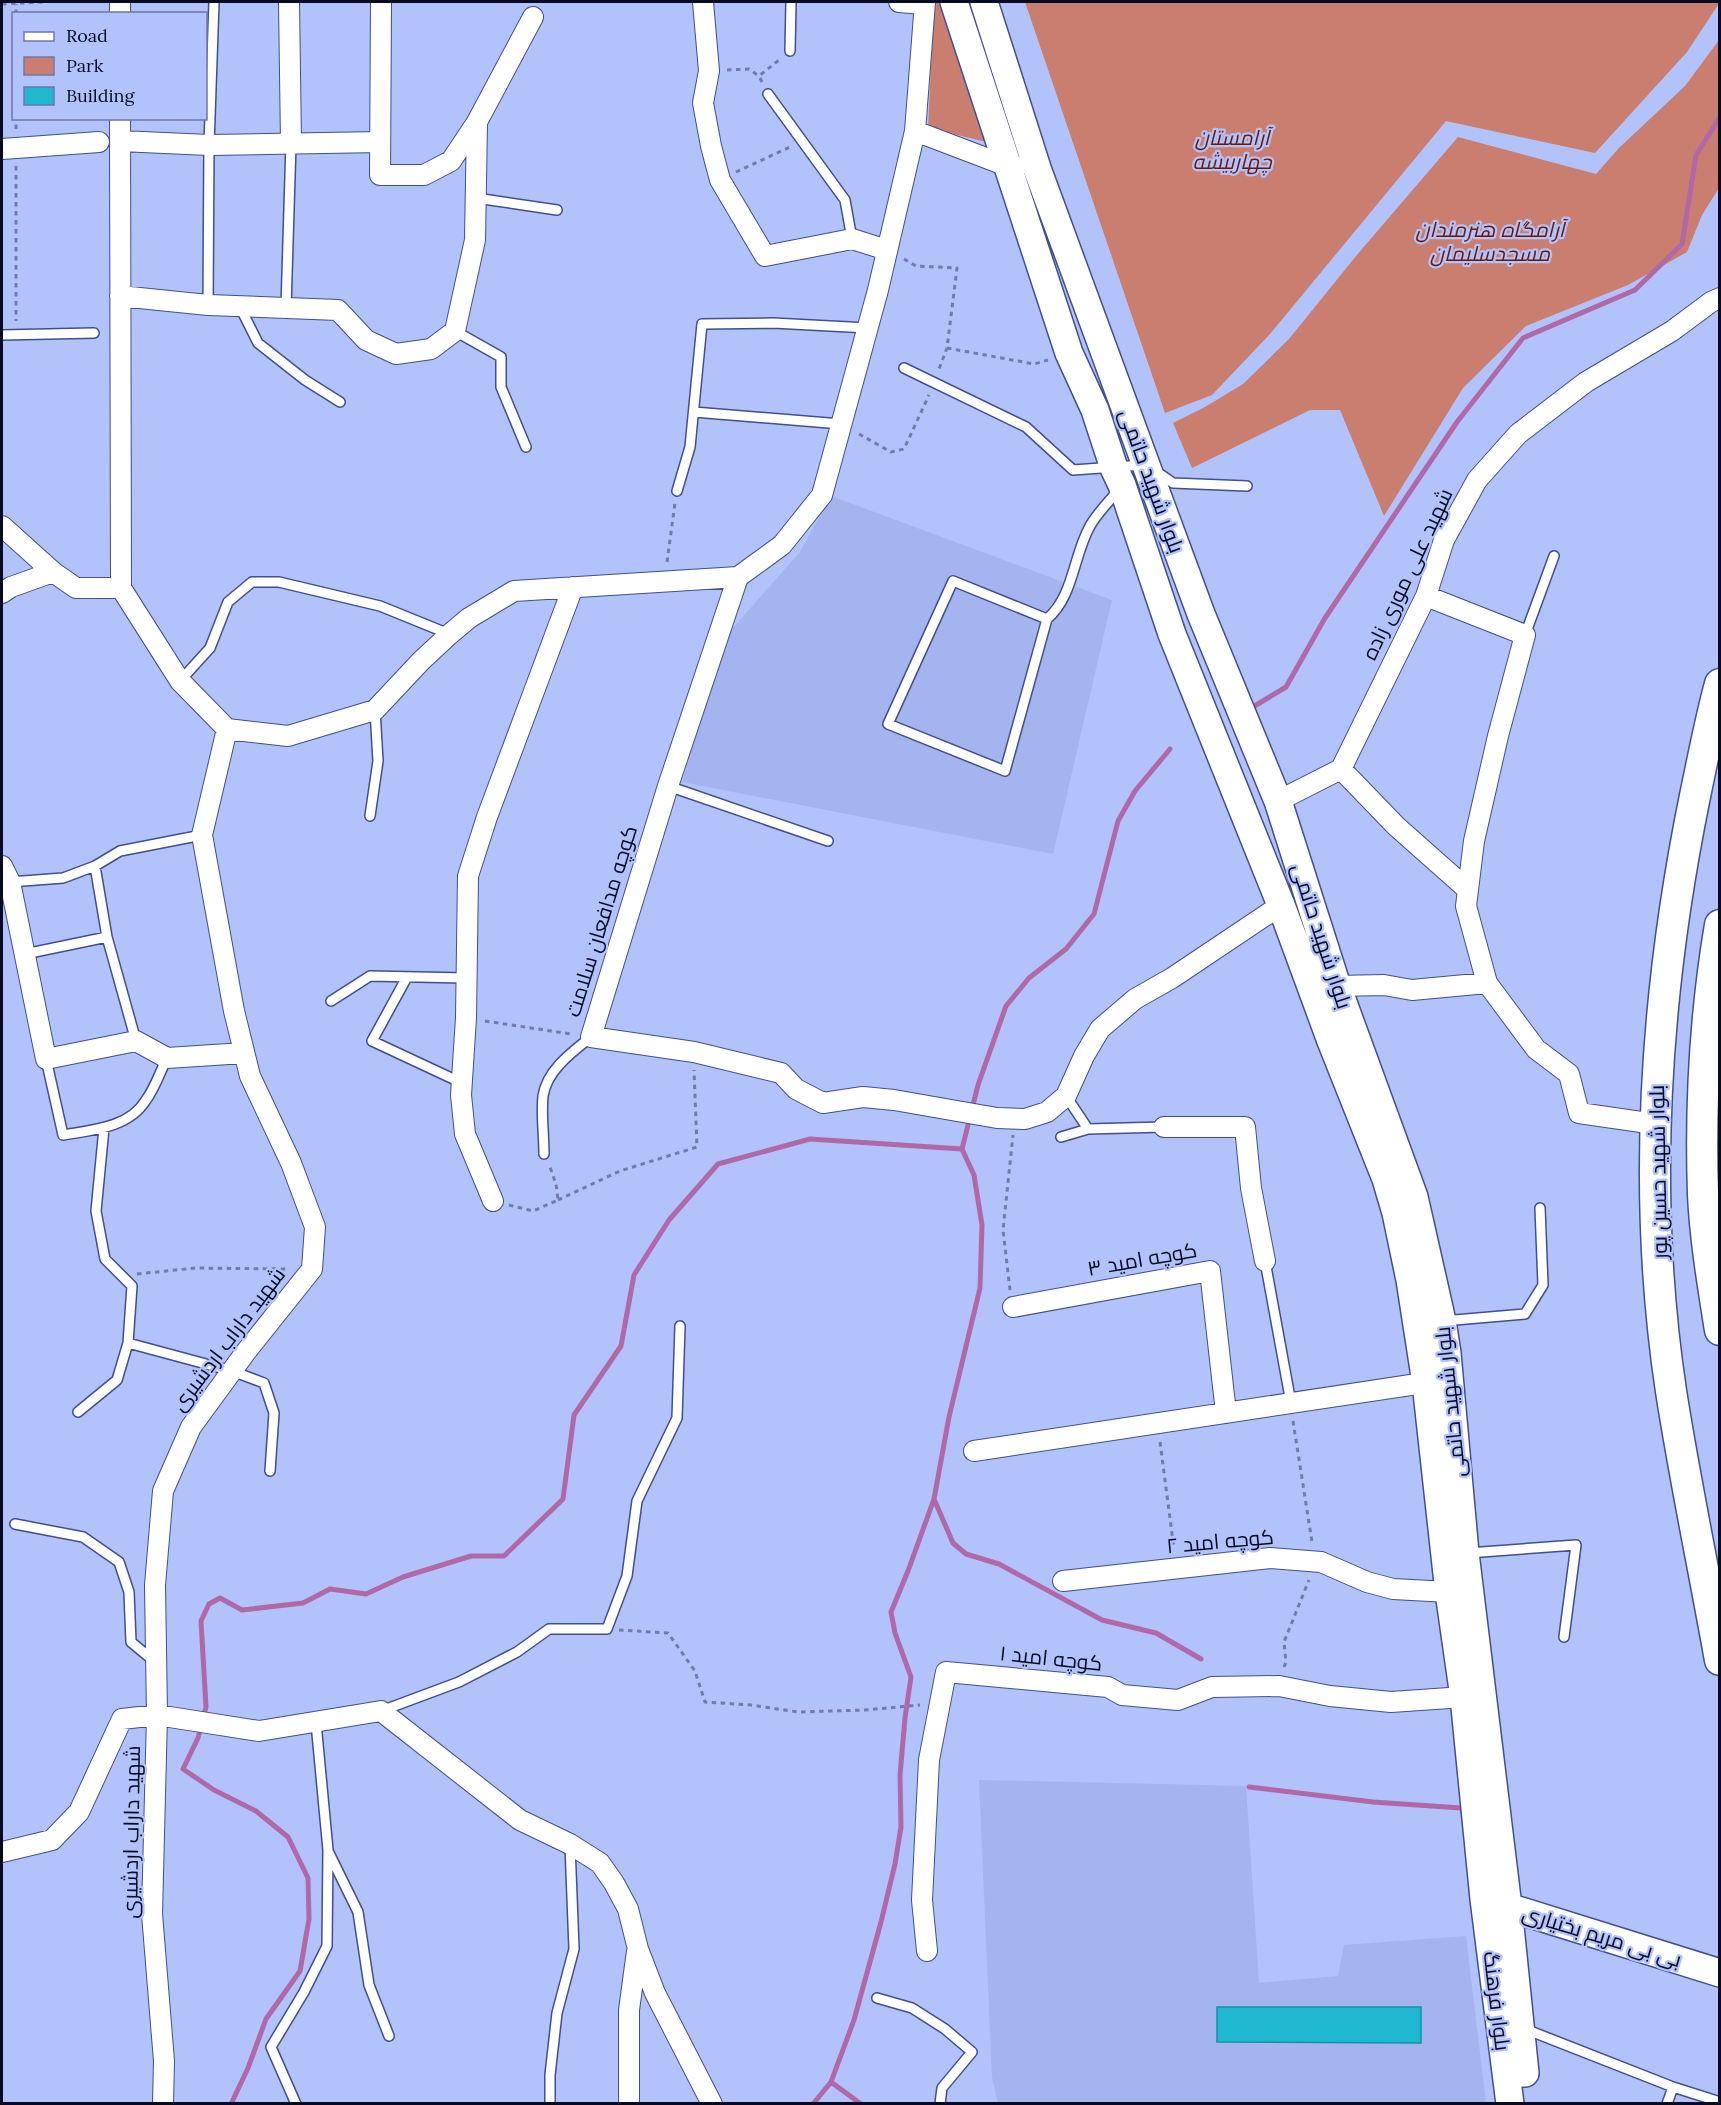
<svg xmlns="http://www.w3.org/2000/svg" width="1721" height="2105" font-family="Lora,Cairo,serif">
<style>
.built{fill:#a3b4ef}
.green{fill:#ca7e6f}
.lines{fill:none;stroke-linecap:round;stroke-linejoin:round}
.stream{stroke:#b069a6;stroke-width:5}
.building{fill:#1fb8d0;stroke:#1591a4;stroke-width:1.5}
.service-casing{stroke:#414f8c;stroke-width:12}
.minor-casing{stroke:#414f8c;stroke-width:22}
.secondary-casing{stroke:#414f8c;stroke-width:30}
.primary-casing{stroke:#414f8c;stroke-width:33}
.path{stroke:#717da9;stroke-width:3;stroke-dasharray:4.5 4.5;stroke-linecap:butt}
.service{stroke:#fff;stroke-width:9}
.minor{stroke:#fff;stroke-width:20}
.secondary{stroke:#fff;stroke-width:27}
.primary{stroke:#fff;stroke-width:30}
.labels{text-anchor:middle;dominant-baseline:central;stroke-width:4.5;stroke-linejoin:round;paint-order:stroke}
.park-label{font-size:21px;font-style:italic;fill:#6b1709;stroke:#b2c2fa}
.street-label{font-size:21px;fill:#060a22;stroke:#b2c2fa}
</style>
<rect width="100%" height="100%" fill="#b2c2fa"/>
<path class="built" d="M831,496L1112,600L1053,854L682,782L725,637L800,552Z
M979,1780L1246,1786L1259,1983L1338,1976L1344,1945L1466,1936L1486,2103H998L992,2077Z"/>
<path class="green" d="M934,2H946L991,143L928,128Z
M1025,2H1720L1687,52L1595,153L1446,121L1270,334L1212,395L1165,413Z
M1719,40V188L1702,215L1687,252L1628,285L1526,326L1463,388L1384,516L1340,410H1310L1192,468L1173,423L1205,407L1243,384L1289,339L1356,256L1458,137L1596,174L1619,148L1685,86Z"/>
<g class="lines">
<path class="stream" d="M1248,710L1286,687L1325,618L1457,422L1523,338L1635,290L1682,244L1696,155L1720,117
M934,1499L953,1543L966,1554L999,1564L1102,1620L1156,1633L1201,1659
M1249,1787L1373,1802L1461,1808L1465,1815
M831,2082L861,2104
M231,2104L248,2068L266,2019L300,1971L309,1919L308,1878L288,1837L256,1811L214,1790L183,1769L198,1738L206,1707L201,1621L209,1604L220,1598L242,1610L303,1603L330,1589L366,1594L403,1577L471,1556H504L563,1499L574,1415L621,1346L634,1275L669,1220L718,1164L810,1139L962,1149
M813,2104L831,2082L854,2020L881,1922L895,1864L901,1827L900,1775L905,1718L911,1677L895,1633L891,1612L908,1571L934,1499L949,1417L980,1288L982,1225L974,1175L962,1149L978,1085L1006,1006L1029,978L1066,949L1094,914L1118,821L1135,791L1170,749"/>
</g>
<path class="building" d="M1217,2007H1421V2043L1217,2042Z"/>
<g class="lines">
<g class="service-casing">
<path id="service" d="M790,51L791,2
M768,94L845,200L852,239
M476,198L557,210
M208,305L209,145L214,2
M240,307L258,343L305,380L340,402
M286,308L291,143
M455,331L501,357V387L526,447
M2,335L94,333
M904,368L1026,427L1073,470L1143,465
M694,412L841,424
M1157,472L1173,483L1247,486
M677,491L690,447L702,324L773,323L868,328
M1047,619L953,581L888,724L1005,771L1047,619C1074,596 1073,556 1090,526C1097,513 1110,501 1119,489
M1525,635L1554,556
M180,681L210,648L228,602L252,582H279L380,606L449,634
M668,786L828,841
M370,816L378,761L375,710
M10,882L63,878L95,866
M25,954L107,937
M407,977L372,1041L462,1083
M331,1001L370,976L466,978
M136,1041L107,937L95,866L120,851L202,835
M46,1059L63,1135C92,1130 129,1128 146,1100C155,1088 160,1072 167,1058
M1066,1096L1088,1129
M104,1128L96,1211L105,1259L132,1286L128,1343
M1061,1137L1088,1129L1164,1127
M544,1154C544,1135 541,1114 543,1096C547,1070 572,1052 591,1037
M1265,1261L1291,1403
M1443,1321L1525,1314L1543,1285L1540,1208
M78,1412L117,1380L128,1343L232,1371L264,1383L274,1413L270,1471
M15,1524L83,1537L119,1562L129,1592L131,1642L154,1661
M1468,1553L1576,1545L1564,1637
M381,1711L459,1682L517,1652L549,1629H607L627,1576L637,1501L677,1418L680,1326
M329,1853L358,1912L369,1985L389,2036
M877,1998L912,2008L945,2029L972,2052L942,2088L940,2104
M1525,2029L1673,2087L1720,2102
M296,2104L271,2047L304,1992L327,1946L328,1850L316,1723
M550,2104V2075L557,2013L574,1949L570,1845
M1667,2104L1673,2087"/>
</g>
<g class="minor-casing">
<path id="minor" d="M120,2V14
M289,2L291,143
M381,2L380,175H424L451,161L477,122
M703,2L709,71L703,103L711,146L720,180L765,256L852,239L887,250
M899,2L924,4
M120,118L121,588L180,681L227,729L288,736L375,710L421,661L450,634L469,618L514,591L738,577L782,545L822,495L878,290L915,131L925,2
M915,131L1007,166L1017,167
M120,141L209,145L380,142
M2,149L99,142
M120,296L208,305L338,310L366,340L396,354L431,349L455,331L475,240L477,122L533,17
M2,526L53,572L76,588H121
M738,577L668,786L591,1037L694,1052L781,1073L796,1089L823,1103L863,1097L894,1100L997,1118L1025,1119L1047,1112L1066,1096L1084,1056L1100,1029L1135,999L1172,978L1281,905
M2,593L11,587L53,572
M1426,596L1525,635L1498,736L1474,841L1466,906L1487,983L1536,1049L1569,1074L1579,1113L1655,1124
M1341,769L1396,826L1467,889
M1278,801L1341,769L1426,596L1444,540L1477,480L1518,434L1586,382L1672,331L1711,302L1720,298
M2,866L10,882L46,1059L136,1041L167,1058L244,1053
M1337,986L1384,985L1412,990L1487,983
M1164,1127H1245L1251,1188L1265,1261
M493,1201L465,1134L461,1095L466,1018L468,876L487,817L573,587
M1013,1307L1210,1271L1226,1413
M974,1451L1437,1381
M1063,1581L1270,1558L1321,1562L1367,1582L1393,1589L1449,1592
M2,1852L52,1840L79,1812L122,1719L157,1715L259,1731L381,1711L520,1820L570,1844L600,1863L614,1883L628,1909L638,1949L655,1993L712,2104
M927,1951L922,1900L929,1760L946,1672L1108,1687L1122,1695L1178,1700L1212,1687L1279,1686L1330,1696L1391,1702L1464,1697
M163,2104L164,2061L152,1914L157,1715L155,1585L163,1491L191,1427L245,1353L312,1269L315,1227L291,1163L250,1076L234,1011L202,835L227,729
M629,2104V2010L637,1951"/>
</g>
<g class="secondary-casing">
<path id="secondary" d="M954,2L1069,353L1095,410L1114,468L1122,485L1172,634L1281,905L1331,1041L1386,1179L1396,1213L1410,1280L1426,1383L1449,1592L1464,1697L1484,1899L1510,2104
M984,2L1038,171L1146,465L1201,614L1278,801L1337,986L1414,1197L1442,1321L1447,1353L1465,1553L1508,1907L1525,2073
M1492,1902L1720,1973"/>
</g>
<g class="primary-casing">
<path id="primary" d="M1720,684C1710,721 1703,758 1695,796C1655,992 1641,1192 1671,1391C1685,1481 1704,1570 1720,1660
M1720,925C1705,1014 1700,1104 1703,1194C1705,1239 1713,1286 1720,1330"/>
</g>
<path class="path" d="M2,4L45,2
M16,14V4
M727,70L749,69L759,76
M762,82L759,76L779,60
M16,129V118
M16,166V321
M736,172L790,147
M904,259L916,266L957,268L947,348L939,369
M947,348L1034,364L1048,360
M859,434L891,452L904,449L929,395
M667,562L675,503
M485,1021L571,1034
M558,1200L620,1171L697,1147L694,1070
M509,1205L533,1211L558,1200L556,1184L550,1167
M137,1274L195,1268L289,1269
M1010,1290L1003,1230L1013,1135
M1293,1421L1312,1542
M1160,1442L1174,1549
M619,1630L668,1633L695,1671L705,1702L751,1705L798,1712L865,1710L920,1705
M1284,1667L1286,1662L1284,1642L1309,1580"/>
<use href="#service" class="service"/>
<use href="#minor" class="minor"/>
<use href="#secondary" class="secondary"/>
<use href="#primary" class="primary"/>
</g>
<g class="labels">
<g class="park-label">
<text x="1232" y="137">آرامستان<tspan x="1232" dy="24">چهاربیشه</tspan></text>
<text x="1490" y="229">آرامگاه هنرمندان<tspan x="1490" dy="24">مسجدسلیمان</tspan></text>
</g>
<g class="street-label">
<text transform="translate(1152 481) rotate(70)">بلوار شهید حاتمی</text>
<text transform="translate(1407 574) rotate(-65)">شهید علی موری زاده</text>
<text transform="translate(601 921) rotate(-73)">کوچه مدافعان سلامت</text>
<text transform="translate(1322 936) rotate(72)">بلوار شهید حاتمی</text>
<text transform="translate(1658 1172) rotate(-91)">بلوار شهيد حسین پور</text>
<text transform="translate(1142 1259) rotate(-10)">کوچه امید ۳</text>
<text transform="translate(228 1339) rotate(-53)">شهید داراب اردشیری</text>
<text transform="translate(1450 1402) rotate(-96)">بلوار شهید حاتمی</text>
<text transform="translate(1220 1541) rotate(-5)">کوچه امید ۲</text>
<text transform="translate(1051 1658) rotate(6)">کوچه امید ۱</text>
<text transform="translate(131 1832) rotate(-89)">شهید داراب اردشیری</text>
<text transform="translate(1602 1936) rotate(17)">بی بی مریم بختیاری</text>
<text transform="translate(1497 2001) rotate(83)">بلوار فرهنگ</text>
</g>
</g>
<rect width="1721" height="2105" fill="none" stroke="#060a22" stroke-width="6"/>
<rect x="12" y="12" width="195" height="108" fill="#b2c2fa" stroke="#6d78a4" stroke-width="1.5"/>
<rect x="24" y="32" width="30" height="9" fill="#ffffff" stroke="#6d78a4" stroke-width="1.5"/>
<text x="66" y="42" font-size="18" fill="#060a22">Road</text>
<rect x="24" y="57" width="30" height="18" fill="#ca7e6f" stroke="#6d78a4" stroke-width="1.5"/>
<text x="66" y="72" font-size="18" fill="#060a22">Park</text>
<rect x="24" y="87" width="30" height="18" fill="#1fb8d0" stroke="#6d78a4" stroke-width="1.5"/>
<text x="66" y="102" font-size="18" fill="#060a22">Building</text>
</svg>
